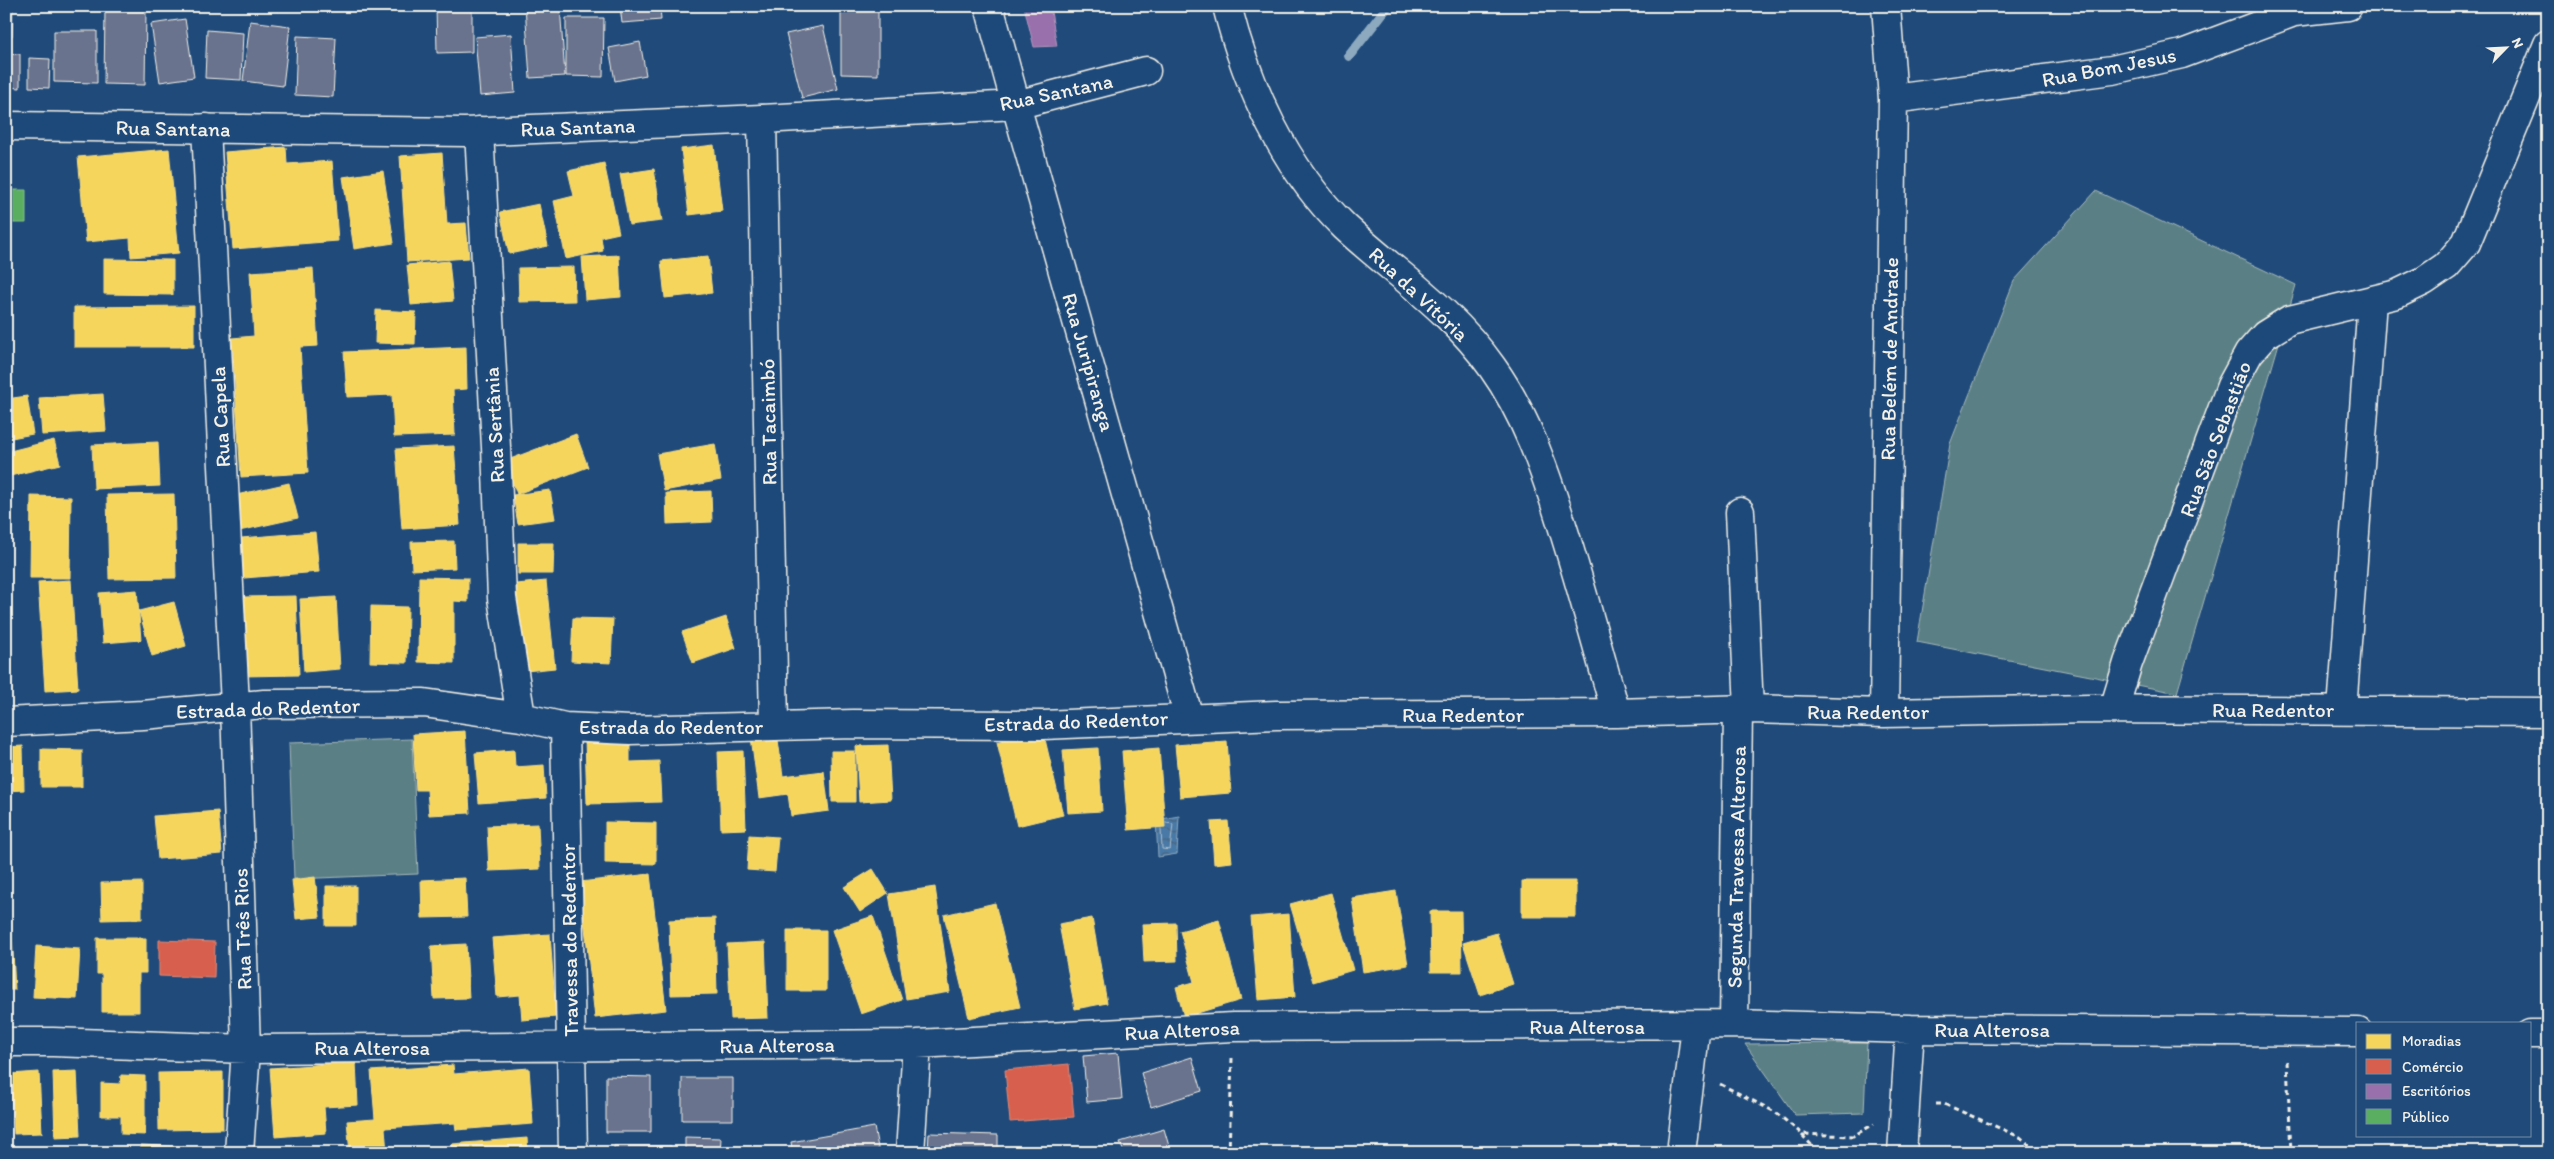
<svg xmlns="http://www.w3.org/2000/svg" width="2554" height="1159" font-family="Itim,sans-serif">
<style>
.green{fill:#5a8086;stroke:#a7b8b7}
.water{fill:url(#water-waves);stroke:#8da9c0}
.homes{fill:#f6d55c;stroke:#f5dd86}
.shops{fill:#d6604d;stroke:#df8c7c}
.offices{fill:#9970ab;stroke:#b497bd}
.public{fill:#5aae61;stroke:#88c28a}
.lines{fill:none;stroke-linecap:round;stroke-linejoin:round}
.shore{stroke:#b0c1ce;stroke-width:1}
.stream{stroke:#8da9c0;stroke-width:10}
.building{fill:#6b738d;stroke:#f4f1e8}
.street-casing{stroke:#f4f1e8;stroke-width:31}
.secondary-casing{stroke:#f4f1e8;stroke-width:31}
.path{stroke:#f4f1e8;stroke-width:3;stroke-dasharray:5 4;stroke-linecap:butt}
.street{stroke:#1f4a7a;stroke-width:28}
.secondary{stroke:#1f4a7a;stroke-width:28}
.labels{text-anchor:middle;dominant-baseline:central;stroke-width:5;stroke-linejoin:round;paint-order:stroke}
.street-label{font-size:21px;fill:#f4f1e8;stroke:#1f4a7a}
</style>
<defs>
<pattern id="water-waves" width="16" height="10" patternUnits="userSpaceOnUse" patternTransform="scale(1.25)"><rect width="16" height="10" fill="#4979a6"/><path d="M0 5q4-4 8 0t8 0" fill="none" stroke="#49637b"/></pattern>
</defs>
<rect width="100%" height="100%" fill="#1f4a7a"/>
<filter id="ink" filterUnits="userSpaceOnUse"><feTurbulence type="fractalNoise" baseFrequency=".02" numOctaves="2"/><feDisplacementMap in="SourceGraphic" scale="10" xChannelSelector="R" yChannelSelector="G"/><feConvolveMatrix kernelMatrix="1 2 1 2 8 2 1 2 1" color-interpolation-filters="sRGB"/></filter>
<g filter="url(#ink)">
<path class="green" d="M2096,191L2296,285L2177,693L1917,642L1950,444L2014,281Z
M412,739L418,874L294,879L289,743Z
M1867,1043L1864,1113L1795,1115L1745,1044Z"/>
<path class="water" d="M1179,816L1177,854L1158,857L1156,820Z"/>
<path class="homes" d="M714,145L722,211L689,215L681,149Z
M286,147L287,164L332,161L338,241L233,249L225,152Z
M169,149L179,253L131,257L130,238L86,242L78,157Z
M442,153L447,224L466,223L469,258L407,262L400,156Z
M604,163L619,233L601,237L603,251L566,259L554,201L574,196L568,171Z
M654,169L662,221L629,225L620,174Z
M383,171L394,243L354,249L343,177Z
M539,204L548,246L509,254L500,212Z
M619,255L621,297L585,300L582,257Z
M708,256L712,293L665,298L661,261Z
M104,259L173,260V295L104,294Z
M449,261L453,301L411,305L407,265Z
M574,267L575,301L519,302L518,268Z
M313,268L318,346L300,347L308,473L241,477L232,338L254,336L250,272Z
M194,306V347H74V307Z
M376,310L416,312L415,344L375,343Z
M466,347L467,389L453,390L455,435L394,437L392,395L347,397L344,352Z
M103,394L106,431L42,435L39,398Z
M27,396L33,434L6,439V399Z
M576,434L588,467L517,494L505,461Z
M54,440L60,464L6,477V452Z
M158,442L160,486L94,489L92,445Z
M715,444L721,480L664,491L657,454Z
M454,446L460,525L402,529L396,449Z
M289,483L298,518L239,531L232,496Z
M550,490L555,519L518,524L513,495Z
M711,491L712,522L667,524L666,493Z
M174,494L176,578L109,579L107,495Z
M31,496L71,497L70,578H30Z
M315,532L319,572L232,579L229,539Z
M454,541L455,568L412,570L411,542Z
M518,543H554L553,574H518Z
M419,577L468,578V602L454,601V663L418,662Z
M71,580L78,689L45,691L38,582Z
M546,581L555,668L516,672L507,585Z
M137,590L141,640L103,643L99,593Z
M296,596L299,675L243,676L242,597Z
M336,597L340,669L304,672L300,599Z
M174,602L186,646L152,656L139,611Z
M371,606L408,607L407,663L370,662Z
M6,612H8L12,679H6Z
M726,617L736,648L693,663L682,632Z
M573,618L613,619L611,663L571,661Z
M465,731L470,813L429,815L427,790H416L413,734Z
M1043,731L1063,815L1017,826L997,742Z
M777,733L783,776L824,771L829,811L791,816L788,794L759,798L751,737Z
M585,739H630V762L659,761L661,802L587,804Z
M1227,741L1231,793L1180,797L1175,745Z
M888,745L891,800L859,802L856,746Z
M23,746L24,790L6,791V747Z
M1098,748L1102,811L1068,813L1063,750Z
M1159,748L1165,827L1128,830L1122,751Z
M41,749L82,750V787H41Z
M514,750L515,767L544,765L546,798L479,803L475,753Z
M743,751L746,829L721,830L718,752Z
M831,751H855V802H832Z
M218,811L222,854L158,859L154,816Z
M1228,821L1232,862L1214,864L1211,822Z
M605,822L656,823V864L605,863Z
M538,824L540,869L489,871L487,826Z
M749,835L778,837L775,872L747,870Z
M873,869L888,893L860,912L844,887Z
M650,874L666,1010L595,1018L580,882Z
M315,877L320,917L296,919L292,880Z
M465,878L467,917L422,918L421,880Z
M1522,881H1576V917H1522Z
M142,882V919L102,920L101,883Z
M326,886H356V926H326Z
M935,887L950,992L906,999L889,894Z
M1396,891L1408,965L1363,972L1352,898Z
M1331,893L1353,970L1313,982L1290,904Z
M995,903L1020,1007L969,1018L944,915Z
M1430,911H1461L1462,972H1431Z
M1289,914L1295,997L1258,1000L1251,917Z
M873,916L902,1000L861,1014L832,930Z
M715,918L717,994L671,995L669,920Z
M1092,918L1107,1003L1075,1009L1059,924Z
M1219,920L1241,1000L1184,1017L1176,987L1194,982L1180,931Z
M1176,923L1177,961L1144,962L1142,924Z
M787,930H826V991H787Z
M6,932H12L15,990H6Z
M1497,933L1513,984L1480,995L1463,943Z
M550,934L556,1017L522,1020L520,995L497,997L492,938Z
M97,938H146V973H139V1012H102V974H97Z
M765,942L768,1018L731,1019L727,944Z
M466,944L469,998L434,999L431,946Z
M36,946L80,949L77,999L33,997Z
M356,1062L358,1105L324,1107L326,1133L275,1137L270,1068Z
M453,1065L454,1074L529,1068L533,1124L456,1130L455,1123L385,1128L387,1153H350L347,1121L375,1119L371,1071Z
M77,1071L80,1136L55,1137L53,1072Z
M39,1072L42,1133L14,1134L10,1074Z
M223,1072V1129L159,1130L158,1073Z
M121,1075L145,1076V1135L121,1134V1116H101V1083L120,1084Z
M527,1138L528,1153H453L452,1144Z
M141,1145L184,1147L183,1153H140Z
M438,1147L440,1153H413Z"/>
<path class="shops" d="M159,940L215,942L214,978L159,976Z
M1069,1064L1074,1117L1010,1122L1005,1070Z"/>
<path class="offices" d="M1024,6H1050L1057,46L1034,47Z"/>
<path class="public" d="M6,190H26V223H6Z"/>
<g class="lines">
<path class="shore" d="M1161,829L1162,849L1170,850L1173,824L1166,823"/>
<path class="stream" d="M1349,56L1388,6"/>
</g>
<path class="building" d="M6,6H13L12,36H6Z
M436,6H472V52L437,53Z
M525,6H560L565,76L530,78Z
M620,6H660L661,20L622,23Z
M841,6H878V75L841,74Z
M105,10L146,11L145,85L104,84Z
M566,18H604L603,77L566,76Z
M185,19L194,77L160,82L151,24Z
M250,21L290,26L283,86L243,81Z
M823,26L838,89L802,98L786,34Z
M207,30L243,33L241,80L205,78Z
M54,31H97V83L54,82Z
M511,34L515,93L480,96L475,37Z
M297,36L336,38L333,97L295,95Z
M640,42L646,75L615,81L609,48Z
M6,53L20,54V88L6,87Z
M29,58L50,59L49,88L29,87Z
M1118,1053L1122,1099L1087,1102L1083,1056Z
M1192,1057L1202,1091L1151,1107L1141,1073Z
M606,1076L651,1077V1132H606Z
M682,1078H733V1120H682Z
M874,1127L879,1153H793L791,1142Z
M1164,1129L1171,1153H1124L1120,1142Z
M929,1133L998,1135V1153H928Z
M685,1137L721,1138L720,1153H685Z
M614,1146H671V1153H614Z"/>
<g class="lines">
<g class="street-casing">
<path id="street" d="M1227,6C1247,86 1285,169 1345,227C1395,273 1452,310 1492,367C1525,413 1544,468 1561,522C1581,585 1598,649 1616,713
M1146,71L1016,105L1189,718
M1893,99L2112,70L2182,54L2294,12L2348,6
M762,119L774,725
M206,128L235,705L246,1049L239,1153
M479,131L496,447L502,598L521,717
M1740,512L1749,709
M2114,709L2128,663L2231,386L2249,353L2265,335L2289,320L2397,294L2424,281L2446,266L2466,243L2548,44
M2342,710L2372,301
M1884,713L1893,99L1886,6
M6,722L143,715L264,704L424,703L521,717L565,727L630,730L853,724L1043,725L1276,715L1616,713L1749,709L1884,713L2090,709L2548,712
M565,727L573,1153
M1734,1024L1738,710
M2530,1034H2548
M6,1042H53L246,1049L917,1044L1233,1027L1734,1024L1910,1029L2358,1032
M910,1153L917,1044
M1681,1153L1696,1025
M1902,1153L1910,1029"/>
</g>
<g class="secondary-casing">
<path id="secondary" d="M6,126L465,132L762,119L1016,105L989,6"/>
</g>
<path class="path" d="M2287,1061L2291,1153
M1720,1084L1775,1112L1802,1134L1853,1136L1874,1124
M1936,1104H1944L2020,1137L2039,1153
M1802,1135L1819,1153
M1229,1153L1232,1058"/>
<use href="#street" class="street"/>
<use href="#secondary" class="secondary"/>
</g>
</g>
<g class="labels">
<g class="street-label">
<text transform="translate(2109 67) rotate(-11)">Rua Bom Jesus</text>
<text transform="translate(1056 92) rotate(-12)">Rua Santana</text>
<text transform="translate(578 127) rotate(-2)">Rua Santana</text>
<text transform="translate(173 128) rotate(1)">Rua Santana</text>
<text transform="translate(1419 294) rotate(43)">Rua da Vitória</text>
<text transform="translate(1889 359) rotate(-89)">Rua Belém de Andrade</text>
<text transform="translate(1089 362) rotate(74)">Rua Juripiranga</text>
<text transform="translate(220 417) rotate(-93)">Rua Capela</text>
<text transform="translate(768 422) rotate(-91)">Rua Tacaimbó</text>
<text transform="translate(494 425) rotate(-93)">Rua Sertânia</text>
<text transform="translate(2215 439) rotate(-69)">Rua São Sebastião</text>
<text transform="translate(268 708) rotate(-2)">Estrada do Redentor</text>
<text x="2273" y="709">Rua Redentor</text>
<text x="1868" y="711">Rua Redentor</text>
<text x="1463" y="714">Rua Redentor</text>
<text transform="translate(1076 721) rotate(-2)">Estrada do Redentor</text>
<text x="671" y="726">Estrada do Redentor</text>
<text transform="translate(1736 867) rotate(-89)">Segunda Travessa Alterosa</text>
<text transform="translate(242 929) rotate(-92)">Rua Três Rios</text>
<text transform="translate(569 940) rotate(-91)">Travessa do Redentor</text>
<text x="1587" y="1026">Rua Alterosa</text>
<text x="1992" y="1029">Rua Alterosa</text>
<text transform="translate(1182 1030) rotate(-3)">Rua Alterosa</text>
<text transform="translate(777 1045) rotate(-1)">Rua Alterosa</text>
<text x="372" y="1047">Rua Alterosa</text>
</g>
</g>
<rect width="2554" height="1159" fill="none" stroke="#1f4a7a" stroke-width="25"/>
<rect x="12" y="12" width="2529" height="1134" fill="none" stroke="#f4f1e8" stroke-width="2" filter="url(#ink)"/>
<rect x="2356" y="1022" width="175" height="115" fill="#1f4a7a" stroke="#748da6"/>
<rect x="2366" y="1034" width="25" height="15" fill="#f6d55c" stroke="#748da6"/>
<text x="2402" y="1046" font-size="15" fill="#f4f1e8">Moradias</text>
<rect x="2366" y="1059" width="25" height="15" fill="#d6604d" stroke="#748da6"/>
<text x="2402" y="1072" font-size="15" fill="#f4f1e8">Comércio</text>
<rect x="2366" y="1084" width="25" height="15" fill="#9970ab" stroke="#748da6"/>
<text x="2402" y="1096" font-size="15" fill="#f4f1e8">Escritórios</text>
<rect x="2366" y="1109" width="25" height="15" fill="#5aae61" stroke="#748da6"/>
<text x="2402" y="1122" font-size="15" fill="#f4f1e8">Público</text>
<g transform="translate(2506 48) rotate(66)" stroke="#1f4a7a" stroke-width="4" paint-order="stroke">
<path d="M0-4L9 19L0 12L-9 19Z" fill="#f4f1e8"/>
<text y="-8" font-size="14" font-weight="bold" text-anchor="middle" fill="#f4f1e8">N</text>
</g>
</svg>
